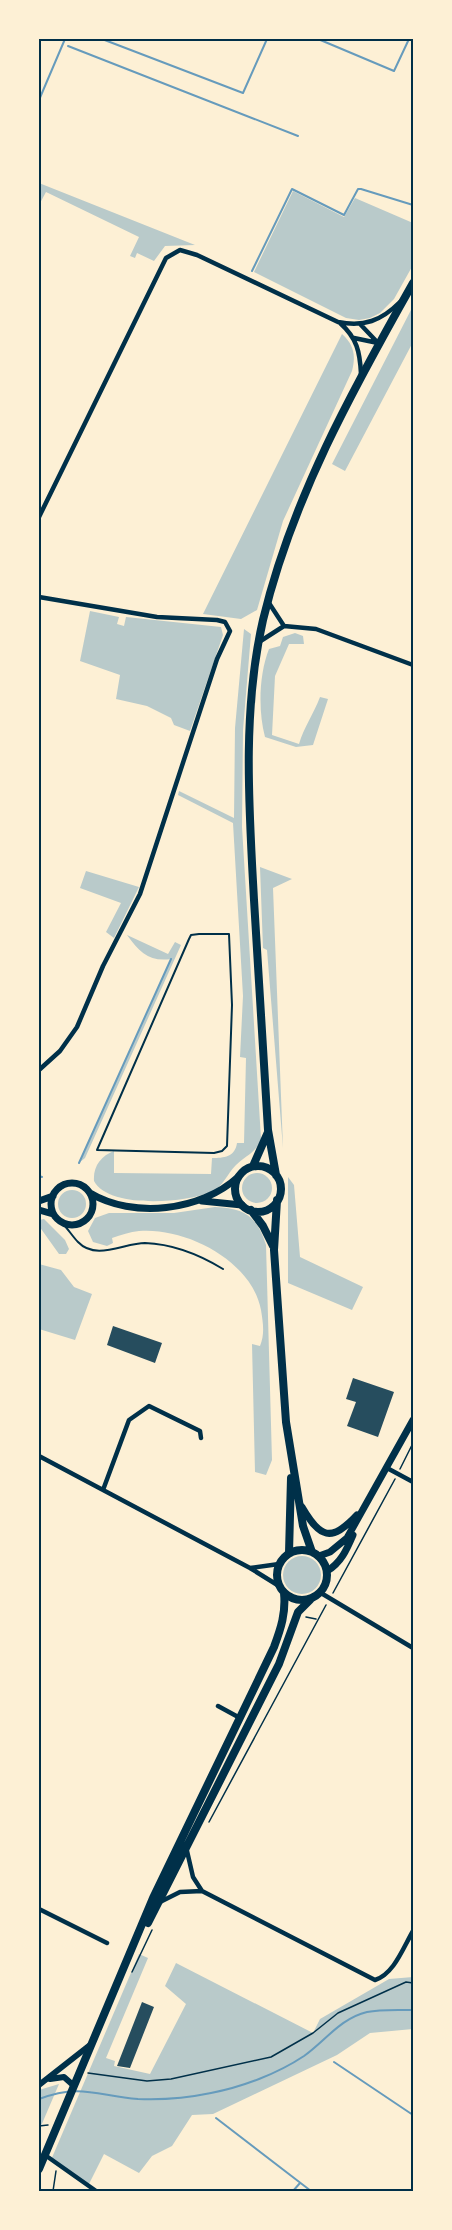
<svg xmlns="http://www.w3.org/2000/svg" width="452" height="2230" font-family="Mulish,sans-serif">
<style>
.green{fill:#b9caca}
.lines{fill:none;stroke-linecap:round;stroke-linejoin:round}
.stream{stroke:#669bbc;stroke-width:2}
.building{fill:#264d5e}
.path{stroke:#003049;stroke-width:1.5}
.service{stroke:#003049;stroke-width:2}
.minor{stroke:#003049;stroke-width:4.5}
.tertiary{stroke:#003049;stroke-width:6}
.secondary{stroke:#003049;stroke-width:7}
.primary{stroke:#003049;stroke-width:8}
.neatline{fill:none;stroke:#003049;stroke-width:2}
</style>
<rect width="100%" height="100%" fill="#fdf0d5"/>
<path class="green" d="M39,183L195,245L165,246L154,261L137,253L135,258L130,256L139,237L46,192L39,205Z
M293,191L344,217L355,198L413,223V265L394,299L380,313L370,318L359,320L346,318L254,272Z
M413,306V342L345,471L332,464Z
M342,334C354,345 356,355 352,371L283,521L257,610L241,619L203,614Z
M90,611L119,617L117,624L124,626L126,617L221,627L223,635L190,731L174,725L171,718L147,706L116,699L120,675L80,661Z
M244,629L251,634L243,730L242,827L261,1139C256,1153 245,1156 236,1165C227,1174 223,1187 211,1192C185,1203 109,1209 94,1181C93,1166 101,1156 114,1151V1173L211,1174L212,1158C224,1158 235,1157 237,1143H244L246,1058L240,1057L243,996L233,823L178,795L179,791L234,818L235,728Z
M295,633L303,636L304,644H289L275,676L272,735L299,744C304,727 314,713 320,697L328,699L313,745L296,747L265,737C258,711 259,674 269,649L280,646L283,637Z
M260,867L292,879L273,888L283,1148L267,950L263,948Z
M86,871L139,887L114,938L106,932L121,903L80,888Z
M127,935L168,954L175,942L181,945L85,1158L80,1162L171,959C150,962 140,953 127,935Z
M242 1188a15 15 0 1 1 30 0a15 15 0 1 1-30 0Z
M288,1177L294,1185L300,1257L363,1287L352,1310L288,1283Z
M58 1204a14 14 0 1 1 28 0a14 14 0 1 1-28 0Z
M215,1207C244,1208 257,1216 266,1245L272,1460L266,1475L255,1472L252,1344L260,1346C265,1334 263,1323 261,1310C252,1261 186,1227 139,1231C130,1232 121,1235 112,1238L113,1243L107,1246L93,1242L88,1231L95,1218L109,1213H174Z
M44,1219L65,1240L69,1249L66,1254H59L39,1226V1220Z
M39,1264L61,1270L74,1287L92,1294L75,1340L39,1329Z
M283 1575a19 19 0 1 1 38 0a19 19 0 1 1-38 0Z
M139,1954L148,1958L106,2058L115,2061L114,2066L150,2074L186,2004L165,1986L176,1963L313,2033L320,2019L389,1979L413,1977V2029L370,2033L337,2055L213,2114L192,2115L172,2146L152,2156L139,2173L104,2154L88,2186L51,2160Z
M59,2084L41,2126L39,2138V2090Z"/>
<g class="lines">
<path class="stream" d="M102,39L243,93L267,39
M318,39L394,71L409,39
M68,46L298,136
M39,100L65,39
M252,271L292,189L344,215L358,189H361L413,205
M79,1163L171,959
M39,1176L42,1177
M334,2062L413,2115
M39,2099C81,2083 98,2096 138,2099C161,2100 187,2098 211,2093C242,2087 277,2074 304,2056C325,2041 341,2018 367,2012C381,2009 399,2010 413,2010
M216,2118L311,2191
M293,2191L300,2183"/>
</g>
<path class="building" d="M113,1326L162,1343L155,1363L107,1345Z
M353,1378L394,1392L378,1437L347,1426L356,1402L346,1399Z
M142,2002L154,2007L130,2068L117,2066Z"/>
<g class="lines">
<path class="path" d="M400,1469L413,1443
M333,1593L395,1479
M306,1617L316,1619
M209,1822L326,1605
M132,1972L152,1930
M88,2073L147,2081L171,2079L271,2057L313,2033L338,2013L406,1982L413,1983
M39,2126L48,2125
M53,2191L56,2171"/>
<path class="service" d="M199,934H229L232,1005L227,1146L222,1151L214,1153L97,1150L189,939L191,935Z
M63,1224C68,1229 73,1237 78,1242C96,1261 124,1243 145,1243C173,1244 200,1255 223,1269"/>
<path class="minor" d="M340,323C357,338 360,352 361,374
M361,325L379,344
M354,338L378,343
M39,517L166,258L180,250L197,255L338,322C364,327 381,321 400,302
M39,597L157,617L217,620L225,622L230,631L217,659L140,894L103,966L77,1027L60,1051L39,1070
M269,603L284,626
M259,642L284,626L316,629L413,665
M39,1456L250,1568L279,1586
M387,1468L413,1482
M103,1490L129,1420L149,1406L200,1431L201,1438
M250,1568L279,1564
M321,1593L413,1648
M218,1706L240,1718
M187,1851L193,1877L202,1891
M160,1902L180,1892L202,1891L375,1980C394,1974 403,1948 413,1931
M39,1909L107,1943
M45,2155L96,2191"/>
<path class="tertiary" d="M50,2079L64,2077L73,2085
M39,2085L90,2045"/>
<path class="secondary" d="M51 1204a21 21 0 1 1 42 0a21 21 0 1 1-42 0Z
M90,1193C133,1219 201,1211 238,1177
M39,1201L53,1196
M202,1201L242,1205
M39,1210L53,1214
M302,1507C320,1538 331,1543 357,1515
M319,1556L330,1552L347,1538L413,1420
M327,1571C341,1563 347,1549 353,1535"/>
<path class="primary" d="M235 1189a23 23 0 1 1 46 0a23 23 0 1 1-46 0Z
M253,1166L268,1132
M276,1175L268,1130C263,1053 259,977 254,900C249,808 242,711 263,620C292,499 352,391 413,283
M277,1200L274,1250L286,1422L303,1526L312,1552
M251,1210L263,1226L273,1246
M277 1575a25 25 0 1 1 50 0a25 25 0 1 1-50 0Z
M289,1553L291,1478
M148,1923L279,1664L298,1612L310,1600
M39,2169L153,1898L274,1647C281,1628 286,1613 284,1593"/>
</g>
<rect width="452" height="2230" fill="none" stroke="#fdf0d5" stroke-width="81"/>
<rect x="40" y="40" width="372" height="2150" class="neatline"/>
</svg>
